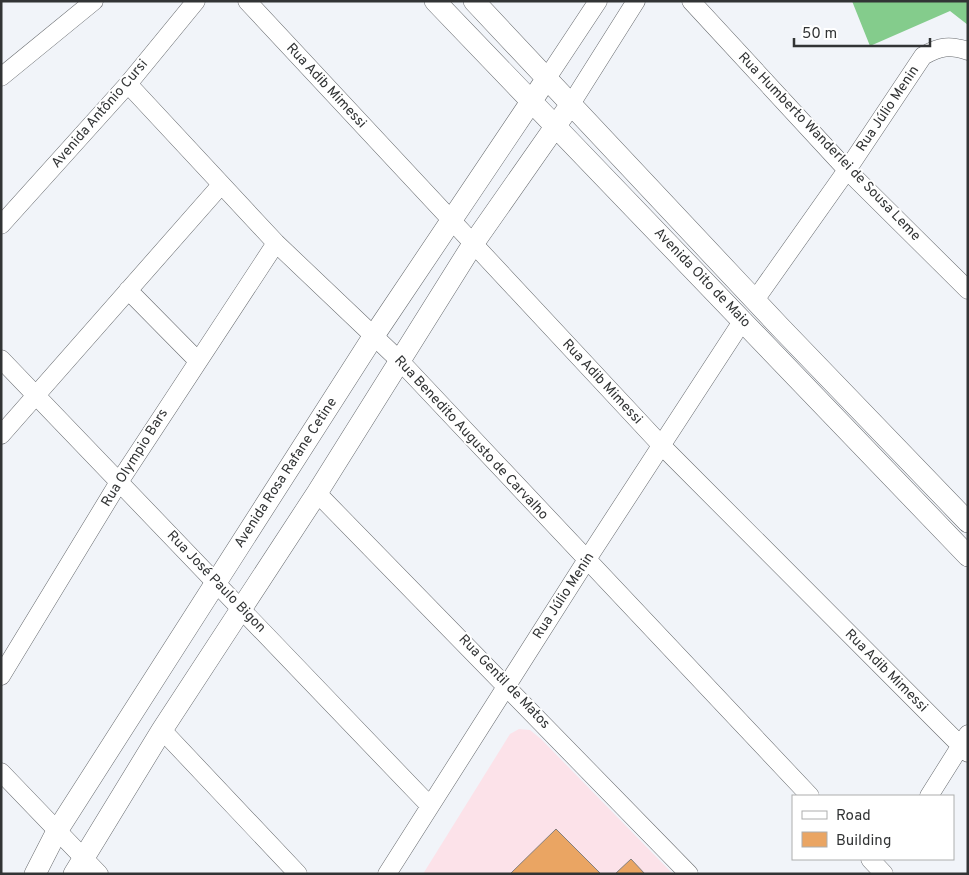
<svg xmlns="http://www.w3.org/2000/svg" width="969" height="875" font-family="Overpass,sans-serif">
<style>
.education{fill:#fce2e9}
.forest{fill:#84cc8c}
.building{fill:#eaa563;stroke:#84807d}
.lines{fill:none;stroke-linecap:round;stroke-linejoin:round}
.minor-casing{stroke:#66696d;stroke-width:19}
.tertiary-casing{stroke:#66696d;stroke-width:22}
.minor{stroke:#fff;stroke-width:18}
.tertiary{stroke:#fff;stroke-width:21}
.labels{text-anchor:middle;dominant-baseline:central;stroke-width:4;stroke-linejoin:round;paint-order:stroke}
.street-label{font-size:14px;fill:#323435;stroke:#fff}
</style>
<rect width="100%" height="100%" fill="#f1f4f9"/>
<path class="education" d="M519,729L530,730L541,739L673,874H423L510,734Z"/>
<path class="forest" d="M852,1H968V25L950,11L870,46Z"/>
<path class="building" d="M556,829L601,874H510Z
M631,859L645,874H615Z"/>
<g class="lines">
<g class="minor-casing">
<path id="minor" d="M247,1L662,446L968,753
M691,1L847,170L968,290
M1,77L94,1
M547,78L598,1
M128,84L276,243L399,360L810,796
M571,104L636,1
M1,225L128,84L196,1
M128,290L198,361
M755,300L847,170L923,56C940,46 950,45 968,51
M1,359L430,806
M1,435L221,185
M317,493L689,874
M1,676L119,482L276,243
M162,730L298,874
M1,772L99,874
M929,796L968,734
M870,859L884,874
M387,874L586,561L743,320"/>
</g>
<g class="tertiary-casing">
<path id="tertiary" d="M435,1L968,556
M474,1L780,327L968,522
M35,874L57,831L373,337L547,78
M74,874L162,730L317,493L473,244L571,104"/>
</g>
<use href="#minor" class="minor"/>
<use href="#tertiary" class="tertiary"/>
</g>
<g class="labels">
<g class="street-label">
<text transform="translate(326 86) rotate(47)">Rua Adib Mimessi</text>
<text transform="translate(888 109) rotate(-56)">Rua Júlio Menin</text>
<text transform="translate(100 114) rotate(-49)">Avenida Antônio Cursi</text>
<text transform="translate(829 147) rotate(46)">Rua Humberto Wanderlei de Sousa Leme</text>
<text transform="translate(702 278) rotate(46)">Avenida Oito de Maio</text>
<text transform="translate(602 382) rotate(47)">Rua Adib Mimessi</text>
<text transform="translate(471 438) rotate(47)">Rua Benedito Augusto de Carvalho</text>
<text transform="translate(135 458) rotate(-58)">Rua Olympio Bars</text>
<text transform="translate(286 473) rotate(-57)">Avenida Rosa Rafane Cetine</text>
<text transform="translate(216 582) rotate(46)">Rua José Paulo Bigon</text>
<text transform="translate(564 596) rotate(-57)">Rua Júlio Menin</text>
<text transform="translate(886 671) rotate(45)">Rua Adib Mimessi</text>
<text transform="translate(504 682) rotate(46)">Rua Gentil de Matos</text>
</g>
</g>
<rect width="969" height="875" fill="none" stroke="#323435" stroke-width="5"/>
<rect x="792" y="795" width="162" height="65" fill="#ffffff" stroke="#adaeae"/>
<rect x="802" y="811" width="25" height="8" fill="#ffffff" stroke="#adaeae"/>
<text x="836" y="820" font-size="15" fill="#323435">Road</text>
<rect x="802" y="832" width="25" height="15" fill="#eaa563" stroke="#adaeae"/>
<text x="836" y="845" font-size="15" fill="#323435">Building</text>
<path d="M794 38v8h136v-8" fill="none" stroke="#323435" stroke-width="2.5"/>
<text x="802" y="38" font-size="15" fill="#323435" stroke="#ffffff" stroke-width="4" paint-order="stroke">50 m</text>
</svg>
